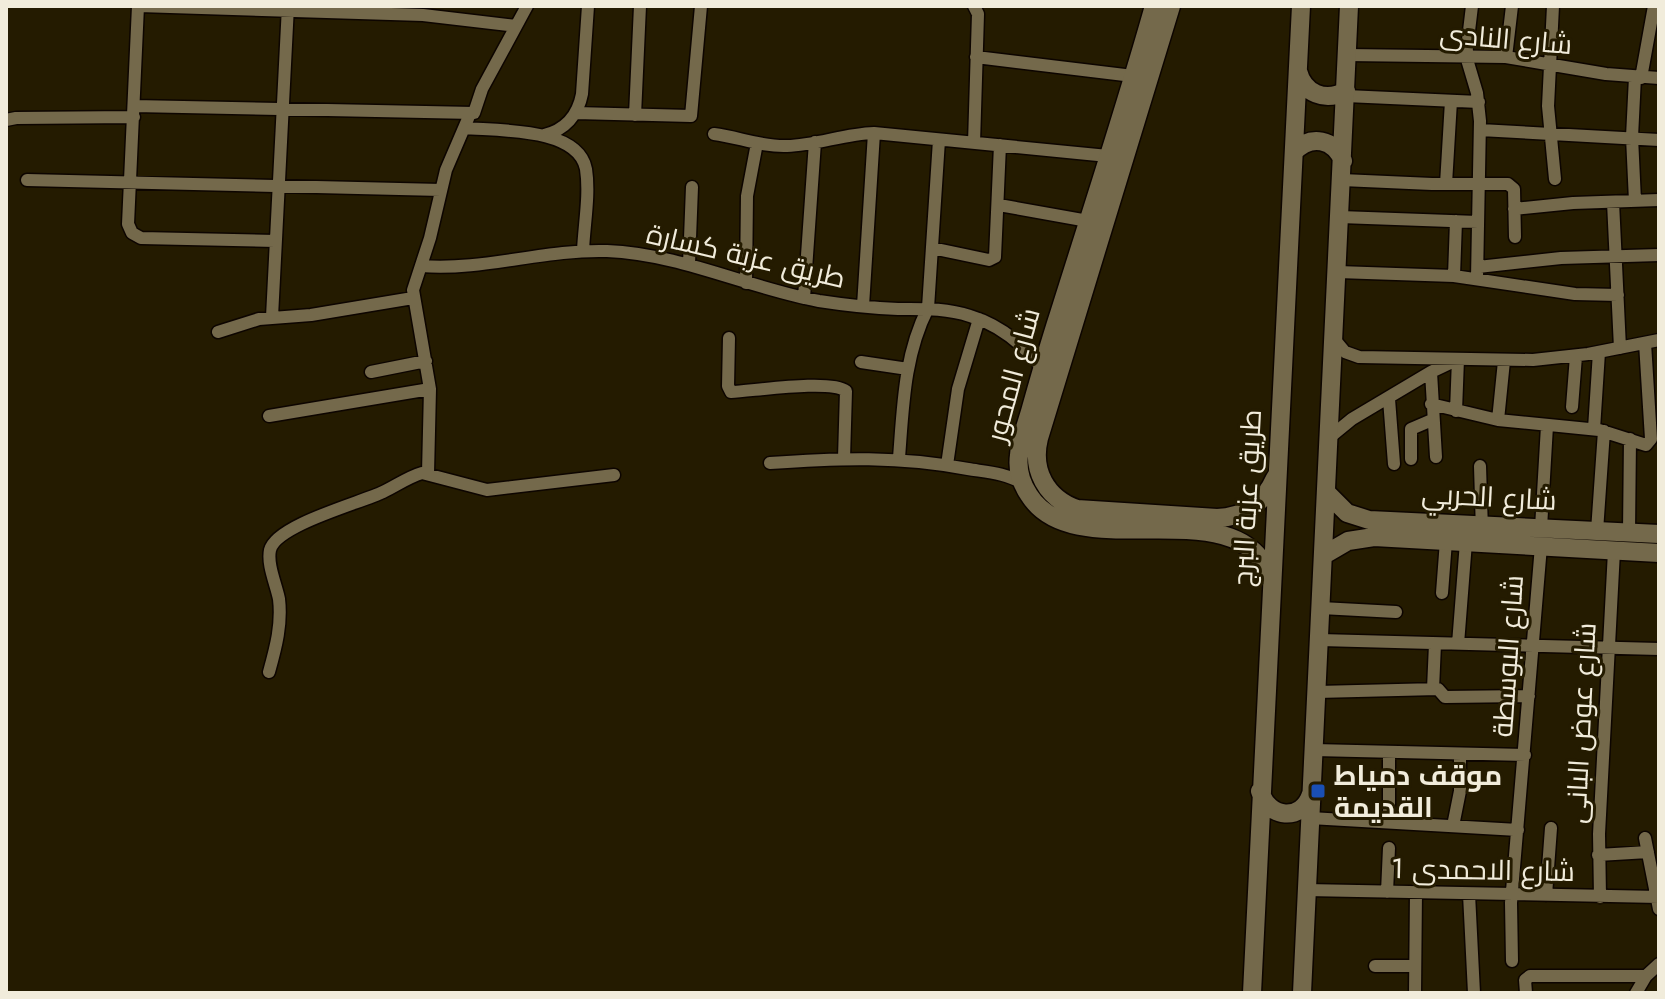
<svg xmlns="http://www.w3.org/2000/svg" width="1665" height="999" font-family="Jost,Cairo,sans-serif">
<style>
.lines{fill:none;stroke-linecap:round;stroke-linejoin:round}
.street-casing{stroke:#0d0500;stroke-width:15}
.secondary-casing{stroke:#0d0500;stroke-width:21}
.street{stroke:#74694b;stroke-width:12}
.secondary{stroke:#74694b;stroke-width:18}
.transit-dot{fill:#1a4fb4;stroke:#241b00;stroke-width:3}
.labels{text-anchor:middle;dominant-baseline:central;stroke-width:6;stroke-linejoin:round;paint-order:stroke}
.street-label{font-size:28px;fill:#f1ecdb;stroke:#241b00}
.poi-label{font-size:28px;font-weight:bold;fill:#f1ecdb;stroke:#241b00;text-anchor:start}
</style>
<rect width="100%" height="100%" fill="#241b00"/>
<g class="lines">
<g class="street-casing">
<path id="street" d="M138,6L128,224L132,233L141,238L275,241
M139,6L423,15L516,26
M1472,6L1466,56L1477,93L1480,121L1477,278
M1553,6L1548,106L1555,179
M1347,55L1506,57L1606,74L1659,78
M976,57L1133,76
M1506,57L1512,6
M1641,78L1654,6
M1346,96L1479,102
M134,106L474,113
M576,113L691,116L701,6
M635,115L640,6
M6,120L16,118L134,117
M464,128C498,131 578,127 586,169C590,195 584,225 583,251
M1480,130L1659,140
M714,134C738,137 762,147 787,146C817,145 844,134 874,133L1108,156
M544,135C565,130 578,115 582,94L588,6
M974,143L978,14L974,6
M27,180L441,190
M1342,180L1432,184H1508L1514,189L1515,237
M1446,184L1451,101
M1635,201L1632,137L1635,77
M1613,202L1620,348
M999,205L1088,221
M1514,209L1573,203L1659,200
M1340,217L1478,222
M932,248L989,260L995,257L1000,145
M689,264L692,187
M421,266C484,271 544,249 607,251C681,254 748,288 819,301C845,305 872,308 898,309C923,309 946,308 970,316C1000,325 1023,344 1042,368
M1478,267L1561,258L1659,255
M1338,272L1454,276L1575,294L1618,295
M1454,276L1456,221
M746,283L747,196L757,143
M804,298L815,142
M863,306L874,133
M272,317L288,6
M218,332L259,319L311,315L413,298
M729,338L728,386L731,392C754,391 830,379 846,391L844,458
M1335,340L1345,352L1359,357L1533,360L1588,354L1659,340
M861,362L908,369
M371,372L426,361
M1431,372L1436,457
M1389,399L1394,464
M1431,404L1498,420L1599,430L1646,445L1651,439L1645,343
M1572,407L1576,356
M1456,411L1458,359
M269,416L430,389
M1498,420L1504,361
M1594,429L1599,352
M1330,437L1352,419L1431,372L1452,362
M899,458C903,407 904,355 928,308L939,140
M1411,459V429L1432,420
M770,463C839,458 899,456 968,469C986,472 1006,473 1022,483
M947,465L958,389L979,319
M1480,466L1482,531
M428,473L430,389L413,290L430,238L446,170L470,114L474,113L482,89L527,6
M1541,528L1547,426
M1597,531L1604,431
M1629,532L1630,439
M1442,593L1446,541
M1321,608L1396,612
M1320,640L1659,649
M1458,644L1466,542
M269,672C276,647 282,624 279,599C276,584 267,565 270,550C276,525 360,503 383,492C396,486 408,477 422,473L487,490L614,475
M1433,689L1435,644
M1317,692L1438,689L1445,697L1529,696
M1314,750L1525,755
M1310,818L1518,830
M1389,822V752
M1453,826L1460,791V754
M1645,838L1659,909
M1598,855L1648,852
M1306,890L1659,897
M1387,892L1389,848
M1469,894L1474,993
M1546,895L1551,828
M1600,897L1599,834L1614,551
M1512,961L1511,903L1541,546
M1375,966H1415
M1415,993L1416,892
M1526,993L1525,980L1530,976H1646
M1636,993L1646,976L1659,964"/>
</g>
<g class="secondary-casing">
<path id="secondary" d="M1154,6C1125,109 1091,212 1059,314C1049,345 1040,376 1031,408C1027,423 1020,439 1019,455C1017,469 1021,483 1029,495C1076,570 1240,484 1271,579
M1171,6L1039,438C1031,470 1046,498 1077,509L1217,518C1244,517 1264,503 1275,478
M1298,71C1304,94 1325,102 1346,91
M1294,152C1311,134 1334,139 1343,161
M1327,493L1347,513L1369,520L1659,534
M1324,555L1348,541L1374,537L1659,553
M1260,791C1268,819 1302,822 1311,794
M1252,993L1301,6
M1302,993L1349,6"/>
</g>
<use href="#street" class="street"/>
<use href="#secondary" class="secondary"/>
</g>
<rect class="transit-dot" x="1310" y="783" width="16" height="16" rx="4"/>
<g class="labels">
<g class="street-label">
<text transform="translate(1506 39) rotate(5)">شارع النادى</text>
<text transform="translate(746 256) rotate(13)">طريق عزبة كسارة</text>
<text transform="translate(1013 375) rotate(-75)">شارع المحور</text>
<text transform="translate(1489 497) rotate(3)">شارع الحربي</text>
<text transform="translate(1247 498) rotate(-87)">طريق عزبة البرج</text>
<text transform="translate(1508 656) rotate(-86)">شارع البوسطة</text>
<text transform="translate(1581 723) rotate(-87)">شارع عوض البانى</text>
<text transform="translate(1483 870) rotate(1)">شارع الاحمدى 1</text>
</g>
<g class="poi-label">
<text x="1334" y="775">موقف دمياط<tspan x="1334" dy="32">القديمة</tspan></text>
</g>
</g>
<rect width="1665" height="999" fill="none" stroke="#f1ecdb" stroke-width="16"/>
</svg>
